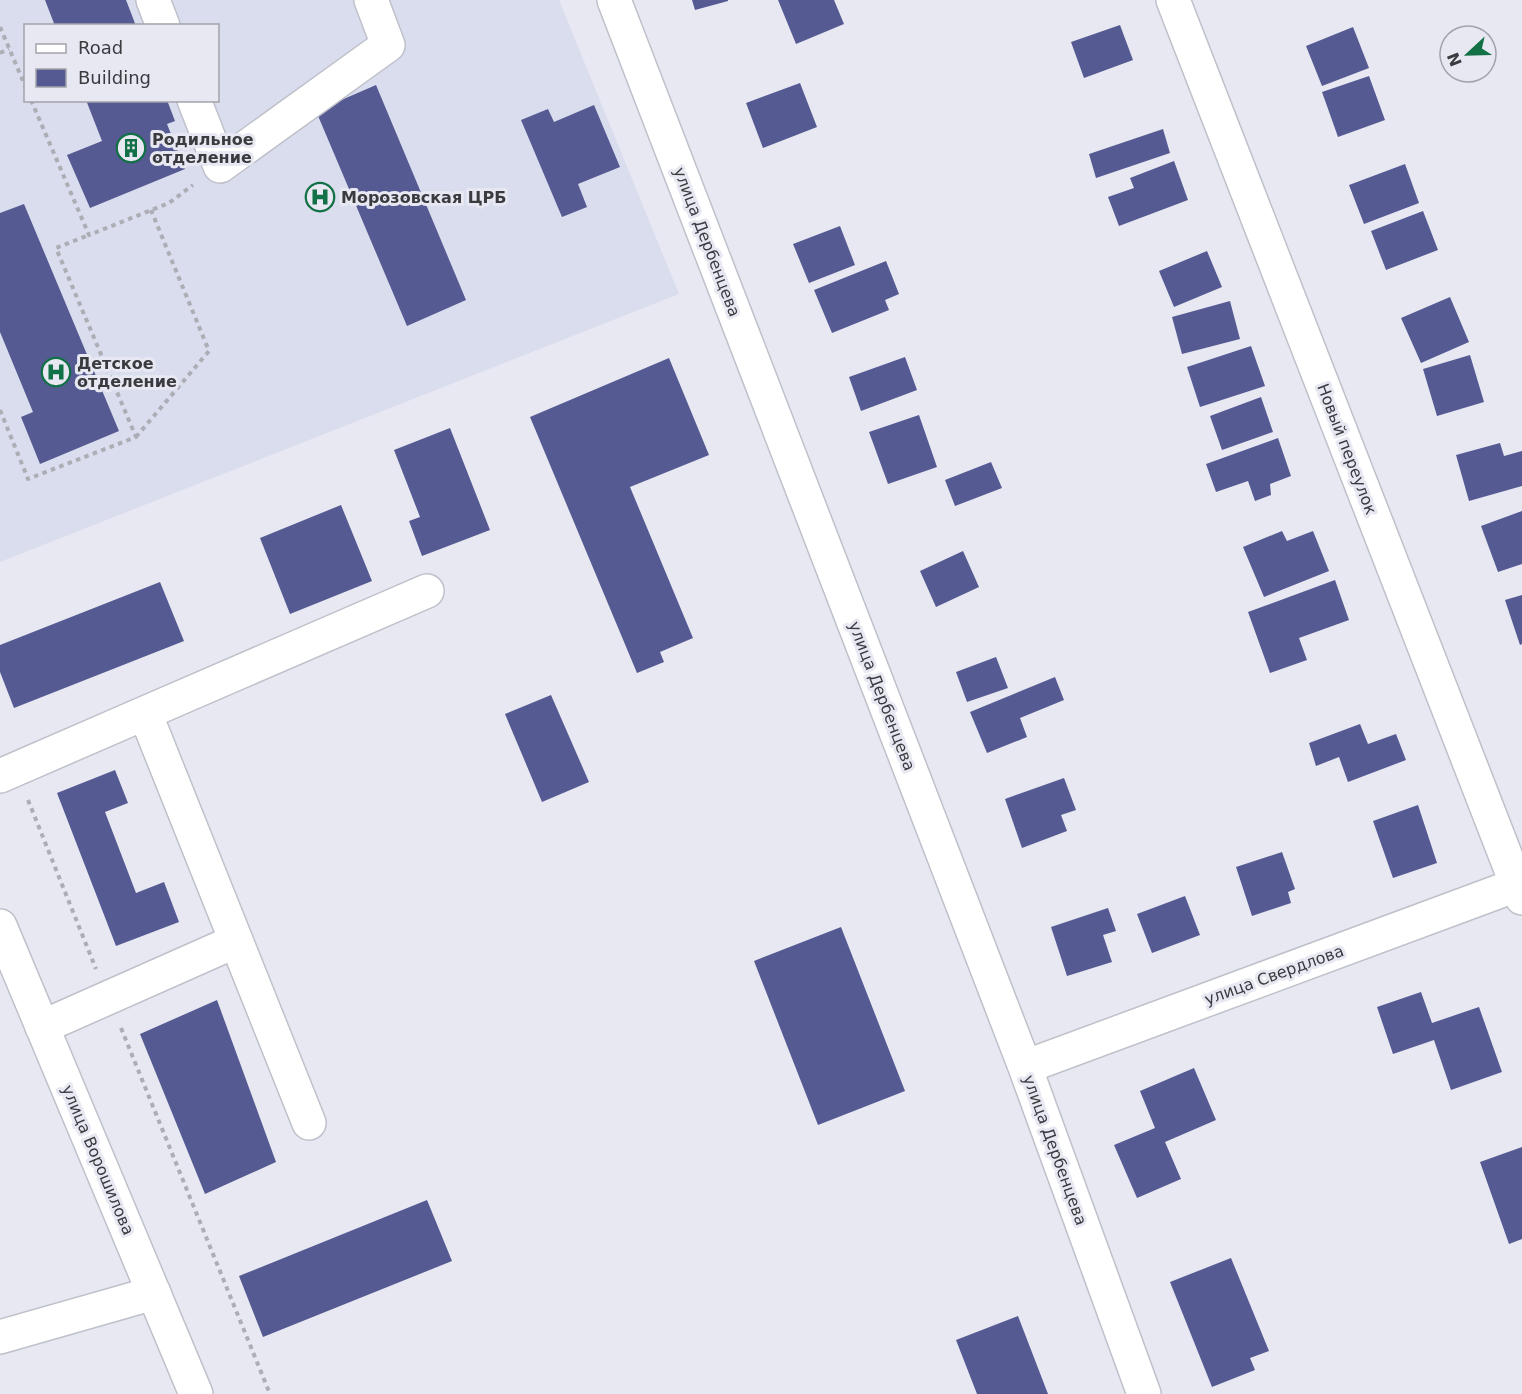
<svg xmlns="http://www.w3.org/2000/svg" width="1522" height="1394" font-family="'DejaVu Sans',sans-serif">
<style>
.built{fill:#dadded;fill-rule:evenodd}
.building{fill:#555a92}
.lines{fill:none;stroke-linecap:round;stroke-linejoin:round}
.minor-casing{stroke:#bfc1ca;stroke-width:36}
.major-casing{stroke:#bfc1ca;stroke-width:36}
.path{stroke:#acadb5;stroke-width:4;stroke-dasharray:4.5 4.5;stroke-linecap:butt}
.minor{stroke:#fff;stroke-width:33}
.major{stroke:#fff;stroke-width:33}
.labels{text-anchor:middle;dominant-baseline:central;stroke-width:6;stroke-linejoin:round;paint-order:stroke}
.poi-label{font-size:16px;font-weight:bold;fill:#3a3b3f;stroke:#e7e8f2;text-anchor:start}
.street-label{font-size:16px;fill:#3a3b3f;stroke:#e7e8f2}
</style>
<rect width="100%" height="100%" fill="#e7e8f2"/>
<path class="built" d="M0,0H559L679,294L0,562ZM26,26H218V100H26Z"/>
<path class="building" d="M45,0H126L136,26H55Z
M692,0H728V1L695,10Z
M778,0H834L844,24L796,44Z
M1120,25L1133,60L1084,78L1071,42Z
M1353,27L1369,68L1322,86L1306,46Z
M1369,76L1385,120L1338,137L1322,92Z
M800,83L817,127L763,148L746,103Z
M376,85L466,300L407,326L316,111Z
M86,100H167L175,121L167,124L185,169L90,208L67,155L102,141Z
M594,105L620,167L578,184L587,207L562,217L521,120L548,109L554,122Z
M1163,129L1170,153L1096,178L1089,154Z
M1174,161L1188,200L1119,226L1108,197L1134,188L1130,178Z
M1405,164L1419,203L1364,224L1349,185Z
M24,204L119,431L40,464L21,417L33,412L0,332V213Z
M1423,211L1438,250L1386,270L1371,231Z
M840,226L855,265L809,283L793,244Z
M1207,251L1222,287L1174,307L1159,271Z
M886,261L899,294L885,300L889,310L832,333L814,290Z
M1450,297L1469,342L1421,363L1401,318Z
M1230,301L1240,339L1182,354L1172,317Z
M1251,346L1265,386L1200,407L1187,367Z
M1470,355L1484,402L1437,416L1423,369Z
M905,357L917,390L861,411L849,377Z
M669,358L709,455L630,487L693,638L660,652L664,662L637,673L530,417Z
M1261,397L1273,432L1222,450L1210,416Z
M919,415L937,467L888,484L869,432Z
M450,428L490,530L422,556L409,521L420,517L394,450Z
M1278,438L1291,476L1270,484L1271,495L1255,501L1248,481L1216,492L1206,464Z
M1500,443L1504,456L1522,451V486L1469,501L1456,455Z
M991,462L1002,488L955,506L945,480Z
M341,505L372,581L290,614L260,538Z
M1522,511V564L1498,572L1481,526Z
M1282,531L1287,541L1313,531L1329,571L1264,597L1243,547Z
M963,551L979,587L936,607L920,571Z
M1335,580L1349,620L1299,638L1307,660L1270,673L1248,612Z
M160,582L184,641L14,708L0,672V645Z
M1522,595V644L1520,645L1505,600Z
M996,657L1008,688L967,702L956,672Z
M1055,677L1064,700L1020,718L1027,737L987,753L970,712Z
M551,695L589,782L542,802L505,714Z
M1360,724L1368,744L1396,734L1406,760L1348,782L1339,757L1316,766L1309,743Z
M115,770L128,803L105,812L136,893L164,882L179,922L116,946L57,793Z
M1064,778L1076,810L1061,815L1067,831L1022,848L1005,799Z
M1418,805L1437,863L1393,878L1373,821Z
M1282,852L1295,889L1288,892L1291,903L1252,916L1236,867Z
M1185,896L1200,935L1152,953L1137,914Z
M1108,908L1116,931L1103,935L1112,962L1067,976L1051,927Z
M841,927L905,1091L818,1125L754,961Z
M1421,992L1432,1023L1479,1007L1502,1072L1451,1090L1434,1040L1393,1054L1377,1007Z
M217,1000L276,1162L205,1194L140,1034Z
M1194,1068L1216,1120L1165,1142L1181,1179L1137,1198L1114,1145L1155,1128L1140,1091Z
M1522,1147V1239L1509,1244L1480,1162Z
M427,1200L452,1261L263,1337L239,1276Z
M1231,1258L1269,1351L1250,1358L1255,1370L1212,1387L1170,1282Z
M1018,1316L1048,1394H977L956,1340Z"/>
<g class="lines">
<g class="minor-casing">
<path id="minor" d="M153,0L163,26
M614,0L1025,1067L1144,1394
M1173,0L1522,898
M194,100L220,166L388,45L371,0
M0,776L145,713
M42,1027L236,941
M1025,1067L1522,883
M309,1123L145,713L427,591
M0,1337L154,1293"/>
</g>
<g class="major-casing">
<path id="major" d="M0,926L196,1394"/>
</g>
<path class="path" d="M0,27L26,88
M0,53L9,49
M31,100L89,235L169,203L193,185
M0,410L28,479L136,437L56,248L89,235
M136,437L209,351L151,210
M28,800L96,969
M121,1028L270,1394"/>
<use href="#minor" class="minor"/>
<use href="#major" class="major"/>
</g>
<defs>
<g id="building-ring" transform="scale(1.5)"><circle r="9.5" fill="#e7e8f2" stroke="#117045" stroke-width="1.5"/><path d="M-4-6H4V6H1V3H-1V6H-4ZM-2.5-4.3h1.7v1.8h-1.7ZM.8-4.3h1.7v1.8H.8ZM-2.5-1h1.7V.8h-1.7ZM.8-1h1.7V.8H.8Z" fill="#117045"/></g>
<g id="hospital-ring" transform="scale(1.5)"><circle r="9.5" fill="#e7e8f2" stroke="#117045" stroke-width="1.5"/><path d="M-5-5h3v3.5h4V-5h3V5h-3V1.5h-4V5h-3Z" fill="#117045"/></g>
</defs>
<g fill-rule="evenodd">
<use href="#building-ring" x="131" y="148"/>
<use href="#hospital-ring" x="320" y="197"/>
<use href="#hospital-ring" x="56" y="372"/>
</g>
<g class="labels">
<g class="poi-label">
<text x="152" y="139">Родильное<tspan x="152" dy="18">отделение</tspan></text>
<text x="341" y="197">Морозовская ЦРБ</text>
<text x="77" y="363">Детское<tspan x="77" dy="18">отделение</tspan></text>
</g>
<g class="street-label">
<text transform="translate(707 242) rotate(69)">улица Дербенцева</text>
<text transform="translate(1347 449) rotate(69)">Новый переулок</text>
<text transform="translate(882 696) rotate(69)">улица Дербенцева</text>
<text transform="translate(1274 975) rotate(-20)">улица Свердлова</text>
<text transform="translate(1055 1150) rotate(70)">улица Дербенцева</text>
<text transform="translate(98 1160) rotate(67)">улица Ворошилова</text>
</g>
</g>
<rect x="24" y="24" width="195" height="78" fill="#e7e8f2" stroke="#a2a3aa" stroke-width="1.5"/>
<rect x="36" y="44" width="30" height="9" fill="#ffffff" stroke="#a2a3aa" stroke-width="1.5"/>
<text x="78" y="54" font-size="18" fill="#3a3b3f">Road</text>
<rect x="36" y="69" width="30" height="18" fill="#555a92" stroke="#a2a3aa" stroke-width="1.5"/>
<text x="78" y="84" font-size="18" fill="#3a3b3f">Building</text>
<g transform="translate(1468 54) rotate(248)"><circle r="28" fill="#e7e8f2" stroke="#a2a3aa" stroke-width="1.5"/>
<path d="M0-4.5L10 22L0 15L-10 22Z" fill="#117045"/>
<text y="-9" font-size="16" font-weight="bold" text-anchor="middle" fill="#3a3b3f">N</text>
</g>
</svg>
